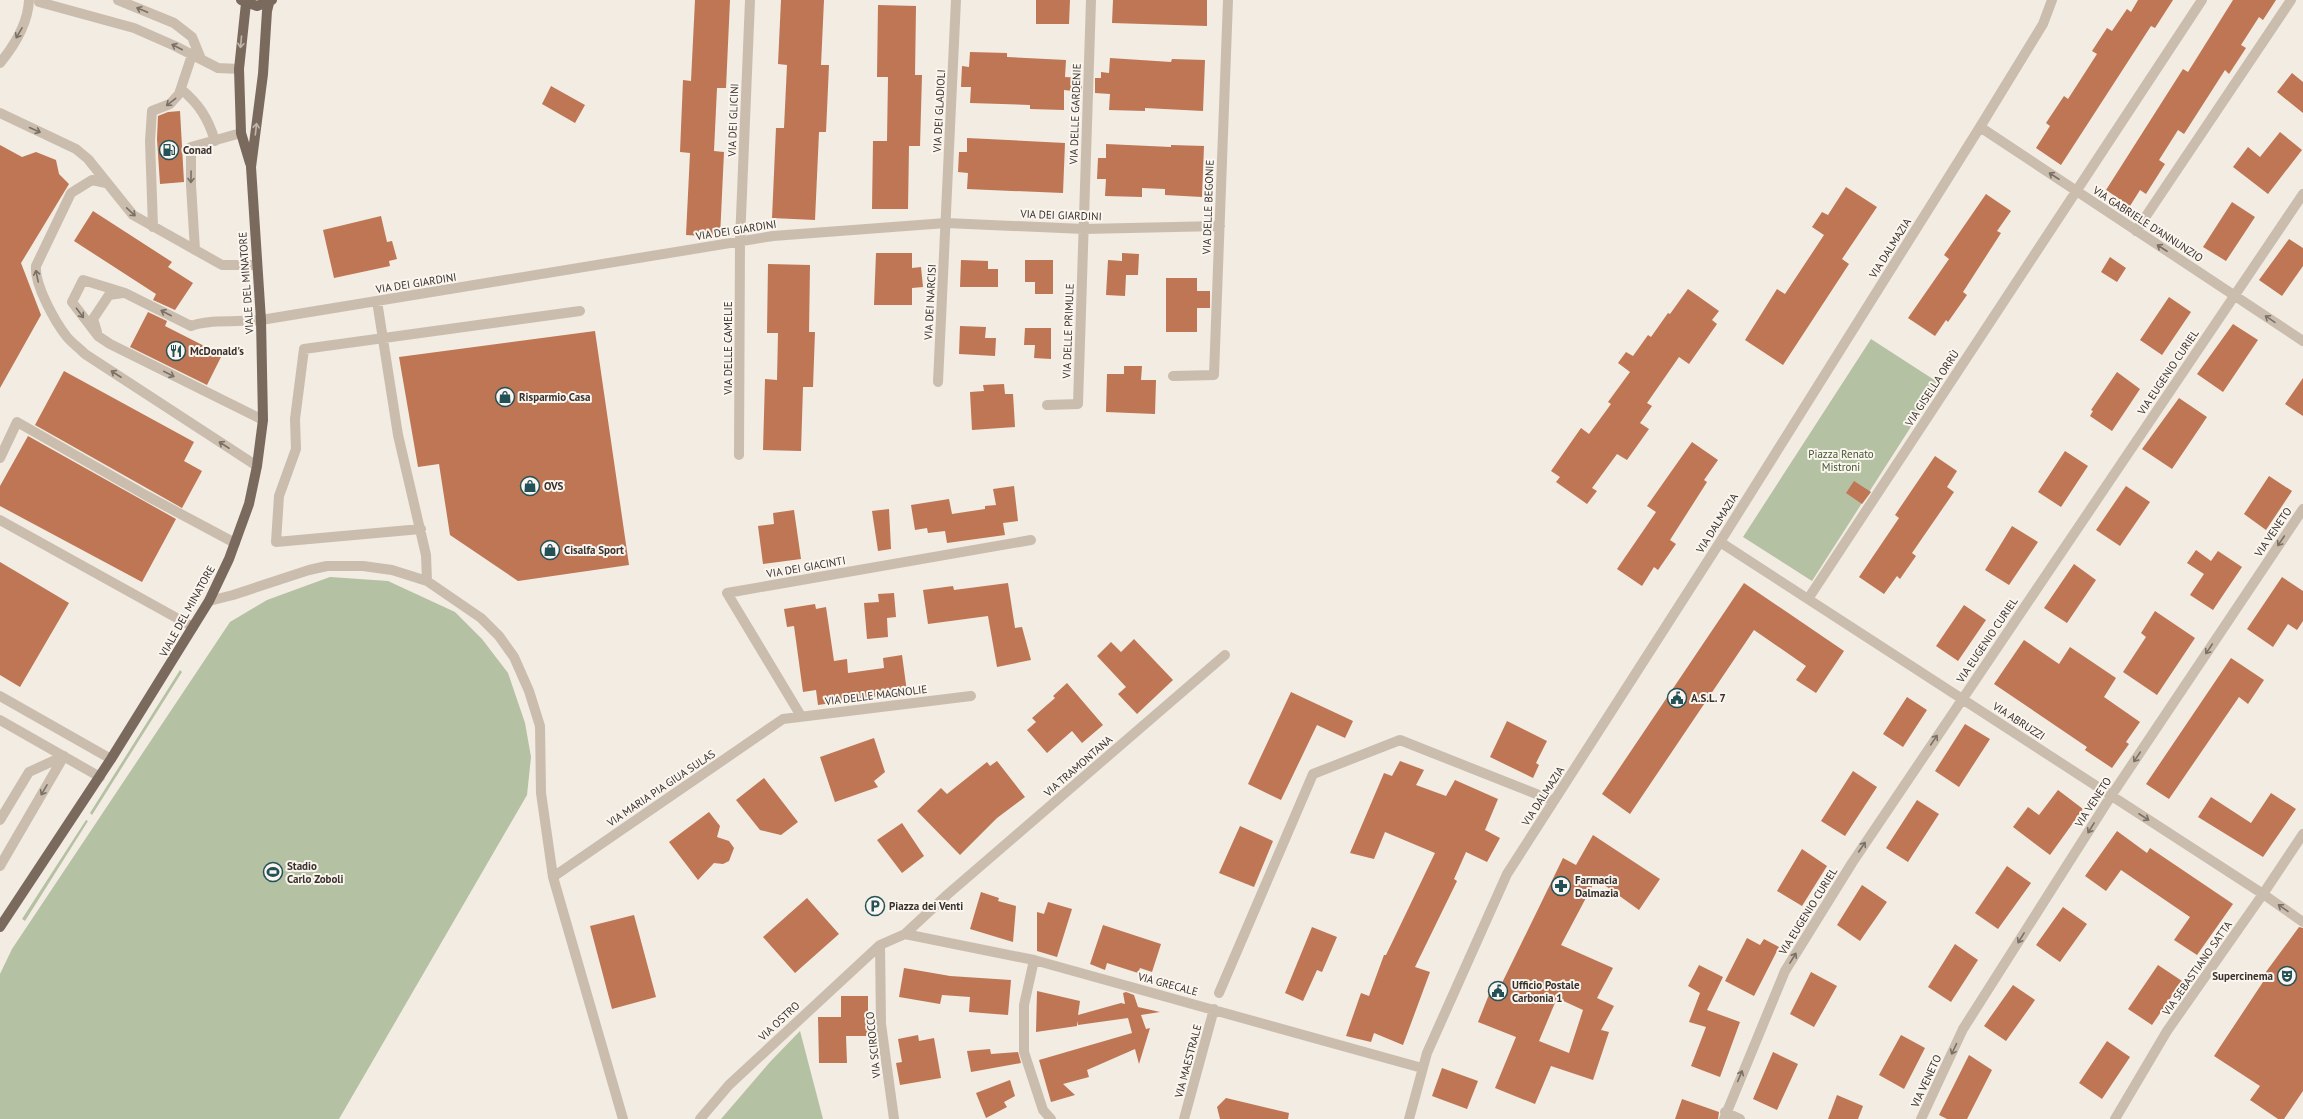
<svg xmlns="http://www.w3.org/2000/svg" width="2303" height="1119" font-family="'PT Sans',sans-serif">
<style>
.green{fill:#b4c1a2}
.building{fill:#be7654;fill-rule:evenodd}
.lines{fill:none;stroke-linecap:round;stroke-linejoin:round}
.minor{stroke:#cabdae;stroke-width:10}
.major{stroke:#7a6a5e;stroke-width:10}
.oneway{stroke:#7a7066}
.oneway2{stroke:#c0b6ad}
.labels{text-anchor:middle;dominant-baseline:central;stroke-width:4;stroke-linejoin:round;paint-order:stroke}
.street-label{font-size:11px;fill:#39312c;stroke:#faf5ee}
.poi-label{font-size:11px;font-weight:bold;fill:#39312c;stroke:#faf5ee;text-anchor:start}
.park-label{font-size:11px;fill:#455631;stroke:#faf5ee}
</style>
<rect width="100%" height="100%" fill="#f2ece2"/>
<path class="green" d="M1871,339L1939,383L1812,581L1743,537Z
M330,577L388,581L455,612L482,639L508,673L525,723L531,757L527,795L339,1119H0V974L12,949L230,622L267,600Z
M180,670L182,672L92,815L90,813Z
M86,820L88,821L25,921L22,919Z
M800,1031L823,1119H721L770,1062Z"/>
<path class="building" d="M695,0H730L726,88H717L714,151L724,152L720,237L686,235L690,153L680,152L683,80L691,81Z
M781,0H824L821,65H829L826,132H819L815,220L772,218L776,128H784L787,65L778,64Z
M1036,0H1070L1069,24H1036Z
M1113,0H1207V26L1112,23Z
M2138,0H2173L2155,28L2151,26L2061,165L2036,148L2050,126L2046,123L2064,96L2068,99L2097,54L2092,51L2107,28L2112,31L2127,9L2131,12Z
M2233,0H2276L2263,20L2259,17L2241,45L2246,48L2229,74L2225,70L2184,134L2178,130L2159,160L2165,164L2146,194L2140,190L2130,206L2106,190L2183,69L2188,72Z
M878,5L916,6L915,75H922L920,146H909L908,209H872L873,141H887L888,77H877Z
M970,52L1007,53V57L1066,60L1065,77L1082,78V92L1064,90V110L1030,109V105L970,103L971,87H961L962,66L969,67Z
M1110,58L1171,62L1172,59L1205,60L1203,111L1145,108V111L1109,110L1110,94L1095,93V78H1101V72L1109,73Z
M2292,73L2303,82V113L2277,92Z
M551,86L585,105L575,123L542,104Z
M180,111L184,182L160,184L157,139L158,116L168,112Z
M2280,132L2302,150L2268,194L2233,167L2248,147L2260,157Z
M967,138L1065,143L1063,193L967,189L968,173L958,172L959,152H967Z
M1106,144L1171,147V145L1204,146L1202,197L1165,195V189L1142,188V197L1105,196L1106,179H1097L1098,158H1106Z
M0,145L22,157L36,152L56,160L59,174L69,184L21,263L41,315L0,388Z
M1846,187L1877,207L1842,259L1849,264L1783,365L1745,340L1777,289L1785,294L1824,235L1812,227L1822,212L1828,215Z
M1986,194L2011,211L1997,231L2001,233L1963,292L1967,295L1948,322L1946,320L1935,336L1908,318L1949,259L1944,255Z
M2232,202L2255,217L2226,261L2203,247Z
M93,211L172,262L168,267L193,283L175,310L153,300L156,294L74,241Z
M381,216L387,242L392,241L397,259L389,261L390,266L334,278L323,230Z
M2289,239L2303,248V266L2282,296L2259,280Z
M876,253H912V268L921,267L923,287L912,288V305H874Z
M1122,253L1139,254L1138,275H1126L1125,296L1106,295L1108,260L1122,261Z
M2110,257L2126,268L2117,282L2101,272Z
M961,260L988,261V269H998V287H960Z
M1025,260H1053V294H1035V282H1025Z
M768,264L810,265L809,332H815L813,387H803L801,451L763,450L765,379L777,380L778,333H767Z
M1166,278H1197V291H1210V308H1197V332H1166Z
M1688,289L1719,311L1712,320L1717,324L1689,364L1679,357L1647,403L1652,406L1640,423L1649,429L1627,460L1617,454L1592,488L1597,491L1587,504L1556,482L1560,477L1551,471L1581,428L1589,434L1611,404L1608,402L1630,372L1618,363L1626,352L1633,356L1648,335L1651,337L1668,313L1670,314Z
M2169,297L2191,312L2162,355L2140,340Z
M148,312L167,321L165,326L222,355L207,385L130,347Z
M2233,324L2258,340L2223,392L2197,374Z
M960,326L986,327L985,338H996L995,356L959,354Z
M1025,328H1051V359L1034,358L1035,345H1024Z
M595,331L629,565L518,581L450,535L439,464L418,467L399,357Z
M1124,366H1142L1141,380H1156L1155,414L1106,412L1107,374H1124Z
M64,371L194,442L184,461L202,471L182,508L35,425Z
M2117,372L2140,389L2112,431L2090,416L2093,411L2091,410Z
M2303,378V416L2285,404Z
M1004,384L1005,394H1013L1015,427L972,430L970,392L984,391L983,385Z
M2179,398L2207,417L2172,469L2142,449Z
M28,436L176,519L142,582L0,506V486Z
M1692,442L1718,460L1704,480L1707,482L1670,540L1676,544L1658,570L1654,567L1642,586L1617,569L1656,512L1647,506Z
M2065,451L2088,466L2061,507L2038,492Z
M1935,456L1957,471L1947,487L1954,492L1912,553L1916,556L1900,579L1897,576L1884,594L1859,577L1899,518L1895,515Z
M2269,476L2292,491L2266,530L2244,514Z
M1854,481L1871,492L1862,504L1846,493Z
M1014,486L1018,521L1003,523L1005,535L947,543L945,531L928,533L927,528L915,530L911,505L949,499L952,514L985,509V506L996,505L993,489Z
M2126,486L2150,502L2120,546L2096,530Z
M889,509L891,549L878,551L872,511Z
M794,510L801,559L763,564L758,526L774,524L773,513Z
M2012,526L2038,542L2009,585L1985,570Z
M2196,550L2211,561L2218,551L2242,567L2213,610L2190,595L2204,574L2187,563Z
M0,562L69,603L20,687L0,675Z
M2074,564L2096,580L2067,623L2044,608Z
M2282,577L2303,591V621L2297,630L2288,624L2273,647L2247,629Z
M1008,583L1015,628L1022,627L1031,660L997,667L988,616L928,624L923,590L953,586L954,590Z
M1744,583L1844,651L1816,693L1796,680L1806,666L1754,630L1630,814L1602,794Z
M894,593L896,617L887,618L888,637L867,639L864,603L879,602L878,594Z
M815,604L816,609L826,607L834,661L847,659L848,673L884,668L883,658L902,655L907,692L818,705L816,690L803,692L794,626L787,627L784,609Z
M1964,605L1986,620L1958,661L1936,646Z
M2155,611L2195,638L2157,695L2123,672L2146,637L2141,633Z
M1134,639L1173,680L1137,714L1118,694L1126,687L1097,656L1111,642L1121,652Z
M2024,640L2059,664L2070,647L2116,678L2104,697L2140,722L2126,742L2129,744L2112,768L2085,750L2087,747L1994,684Z
M2231,658L2264,680L2248,704L2239,697L2169,799L2146,784Z
M1067,683L1103,725L1082,743L1072,731L1047,753L1027,730L1036,722L1032,718L1055,698L1053,696Z
M1291,692L1353,721L1345,738L1317,725L1281,800L1248,784Z
M1907,697L1927,710L1903,747L1883,734Z
M1507,721L1547,741L1536,763L1539,765L1533,778L1490,757Z
M1965,724L1990,739L1959,787L1935,771Z
M874,738L885,772L874,781L878,787L835,802L820,757Z
M997,761L1025,797L997,818L960,855L917,811L941,788L947,794L987,762L990,766Z
M1400,761L1424,770L1416,785L1446,796L1455,780L1498,799L1485,830L1500,838L1487,862L1466,852L1454,879L1457,881L1415,967L1430,972L1403,1045L1374,1033L1371,1042L1346,1036L1361,993L1369,996L1384,955H1386L1435,853L1385,832L1374,859L1350,853L1384,773L1392,776Z
M1853,771L1877,787L1845,836L1821,821Z
M764,778L798,822L781,835L760,830L736,800Z
M2058,790L2083,809L2050,855L2013,827L2028,807L2039,815Z
M2271,793L2296,809L2263,857L2198,817L2211,797L2251,823Z
M1917,800L1939,814L1908,862L1886,848Z
M709,812L720,826L717,837L729,841L734,848L729,861L723,864L714,863L698,880L669,842Z
M902,823L924,856L902,873L877,840Z
M1240,826L1273,841L1254,887L1219,873Z
M2117,831L2147,853L2150,848L2233,904L2197,955L2174,940L2190,917L2121,870L2106,891L2085,876Z
M1593,835L1660,879L1639,910L1596,879L1561,945L1613,968L1597,998L1614,1006L1601,1030L1609,1032L1593,1080L1551,1066L1535,1104L1495,1088L1516,1037L1478,1022L1494,982L1501,985L1563,858L1576,865ZM1557,998L1583,1010L1569,1053L1539,1041Z
M1802,849L1827,866L1802,906L1777,891Z
M2007,866L2031,883L1998,929L1975,913Z
M1862,885L1887,902L1860,941L1837,925Z
M981,892L999,898L998,901L1016,906L1013,942L970,929Z
M807,898L839,934L795,973L763,937Z
M1048,902L1072,909L1057,957L1037,951V912L1044,914Z
M2063,907L2087,924L2060,962L2036,945Z
M634,915L656,997L612,1009L590,926Z
M1103,925L1161,944L1152,972L1140,968L1138,973L1107,963L1105,970L1090,964Z
M1312,927L1337,937L1322,972L1317,970L1303,1001L1285,993Z
M2299,927L2303,928V1091L2284,1119H2278L2250,1100L2260,1086L2214,1056L2263,982L2260,980Z
M1747,938L1760,945L1764,939L1779,947L1754,996L1725,981Z
M1955,944L1978,960L1951,1002L1928,987Z
M1699,965L1723,977L1707,1010L1740,1022L1720,1077L1691,1066L1706,1027L1689,1022L1700,993L1688,986Z
M2158,965L2182,981L2152,1025L2128,1009Z
M904,968L950,976L1011,980L1008,1015L969,1012L970,997L942,995L940,1004L899,997Z
M1811,972L1837,986L1814,1027L1790,1014Z
M2013,985L2035,1000L2006,1041L1984,1026Z
M1037,991L1080,1001L1078,1015L1121,1003L1125,1004L1123,993L1126,992L1134,995L1138,1007L1160,1012L1141,1015L1146,1029L1150,1028L1139,1064L1135,1049L1087,1070L1089,1077L1063,1084L1075,1095L1051,1102L1039,1060L1132,1033L1128,1018L1078,1025L1077,1021V1026L1036,1032Z
M841,996H868V1036H846L847,1063H819L818,1017H841Z
M918,1035L919,1041L934,1038L941,1078L900,1085L896,1063L902,1062L898,1039Z
M1901,1035L1925,1048L1904,1089L1879,1075Z
M2107,1041L2130,1057L2102,1099L2079,1083Z
M990,1049L991,1054L1018,1052L1021,1063L971,1072L967,1051Z
M1773,1052L1798,1064L1777,1110L1753,1099Z
M1969,1055L1992,1070L1967,1119H1947L1939,1115Z
M1442,1068L1478,1081L1467,1109L1432,1096Z
M1010,1080L1015,1096L1004,1102L1007,1107L986,1118L976,1093Z
M1837,1095L1863,1106L1858,1119H1828Z
M1226,1098L1289,1113L1288,1119H1220L1217,1107Z
M1682,1099L1719,1112L1718,1119H1675Z"/>
<g class="lines">
<path class="minor" d="M118,0L174,23L192,37L201,59
M39,2L134,28L175,46L218,68L239,69
M0,63C14,46 28,23 29,0
M181,89C199,104 208,118 215,141
M0,113L76,149L88,159L133,215L222,265H257
M1980,127L2303,341
M106,183L92,180L71,193L36,266C34,284 55,322 67,337C72,343 79,348 85,354L257,466
M153,227L150,141L152,111L170,104L179,94L192,55
M2136,231L2291,0
M195,250L191,185V147L241,133
M377,301L398,435L426,555L427,581
M97,332L93,319L109,295L123,293
M1173,376L1214,375L1228,0
M938,382L956,0
M1047,405L1078,404L1091,0
M263,420L110,344L98,336L72,302L83,280L125,293L191,326C210,319 240,322 261,320L773,236L946,223L1084,229L1220,226
M739,455L740,241L750,0
M0,458L17,422L147,496L235,543
M0,520L193,627
M421,529L276,542L279,496L296,449L295,419L304,349L580,311
M1720,542L2263,894L2303,922
M1808,599L2202,0
M209,601L233,595L309,570L327,566H363L392,570L427,581L481,618L499,636L514,657L529,691L540,726L541,793L553,877L623,1119
M0,696L111,759
M801,716L727,593L1031,540
M0,720L100,777
M0,820L29,772L64,756
M0,866L64,756
M553,877L783,719L971,696
M905,934L1034,960L1422,1068
M880,945L881,1024L894,1119
M1034,960L1024,1005V1052L1043,1110L1051,1119
M1219,993L1313,774L1400,740L1554,801
M1725,1112L1740,1119
M700,1119L729,1085L880,945L905,934L948,894L1225,655
M1184,1119L1214,1009
M1409,1119L1427,1053L1507,874L1720,542L1980,127L2043,24L2052,0
M1724,1119L1785,971L1852,863L2303,194
M1921,1119L1963,1029L2111,796L2303,509
M2115,1119L2167,1031L2263,894L2303,834"/>
<path class="major" d="M241,0L257,6L272,0
M246,3L239,69L241,133L250,163
M0,927L111,759L209,601L229,559L249,504L257,466L263,420L261,320L251,167L263,74L267,11L269,3"/>
</g>
<defs><path id="oneway-shaft" d="M-6 0H5M1.5-3L5.5 0L1.5 3" fill="none" stroke-width="1.6" stroke-linecap="round" stroke-linejoin="round"/></defs>
<g class="oneway">
<use href="#oneway-shaft" transform="translate(142 10) rotate(-157)"/>
<use href="#oneway-shaft" transform="translate(19 33) rotate(120)"/>
<use href="#oneway-shaft" transform="translate(177 47) rotate(-153)"/>
<use href="#oneway-shaft" transform="translate(171 102) rotate(142)"/>
<use href="#oneway-shaft" transform="translate(35 130) rotate(24)"/>
<use href="#oneway-shaft" transform="translate(2054 176) rotate(-147)"/>
<use href="#oneway-shaft" transform="translate(191 177) rotate(91)"/>
<use href="#oneway-shaft" transform="translate(131 212) rotate(43)"/>
<use href="#oneway-shaft" transform="translate(2162 248) rotate(-147)"/>
<use href="#oneway-shaft" transform="translate(37 276) rotate(-102)"/>
<use href="#oneway-shaft" transform="translate(80 313) rotate(53)"/>
<use href="#oneway-shaft" transform="translate(166 313) rotate(-153)"/>
<use href="#oneway-shaft" transform="translate(2270 319) rotate(-146)"/>
<use href="#oneway-shaft" transform="translate(116 374) rotate(-147)"/>
<use href="#oneway-shaft" transform="translate(169 374) rotate(27)"/>
<use href="#oneway-shaft" transform="translate(224 445) rotate(-147)"/>
<use href="#oneway-shaft" transform="translate(2281 541) rotate(124)"/>
<use href="#oneway-shaft" transform="translate(2209 649) rotate(124)"/>
<use href="#oneway-shaft" transform="translate(1934 740) rotate(-56)"/>
<use href="#oneway-shaft" transform="translate(2137 757) rotate(124)"/>
<use href="#oneway-shaft" transform="translate(44 790) rotate(120)"/>
<use href="#oneway-shaft" transform="translate(2144 817) rotate(33)"/>
<use href="#oneway-shaft" transform="translate(2091 828) rotate(122)"/>
<use href="#oneway-shaft" transform="translate(1862 847) rotate(-56)"/>
<use href="#oneway-shaft" transform="translate(2283 908) rotate(-145)"/>
<use href="#oneway-shaft" transform="translate(2021 938) rotate(122)"/>
<use href="#oneway-shaft" transform="translate(1793 958) rotate(-58)"/>
<use href="#oneway-shaft" transform="translate(1954 1049) rotate(115)"/>
<use href="#oneway-shaft" transform="translate(1740 1076) rotate(-67)"/>
</g>
<g class="oneway2">
<use href="#oneway-shaft" transform="translate(241 42) rotate(95)"/>
<use href="#oneway-shaft" transform="translate(256 129) rotate(-83)"/>
</g>
<defs>
<g id="fuel-ring" transform="scale(1)"><circle r="9.5" fill="#faf5ee" stroke="#235158" stroke-width="1.5"/><path d="M-5.5-6h7V0h2V4h1.3V-2.5L3-4.5l.8-.8L6-3V5H2.5V1h-1V6h-7ZM-4.2-4.7v3.2H.2V-4.7Z" fill="#235158"/></g>
<g id="restaurant-ring" transform="scale(1)"><circle r="9.5" fill="#faf5ee" stroke="#235158" stroke-width="1.5"/><path d="M-5-6h1v4h1v-4h1v4h1v-4h1v5L-1.5 .5V6h-2V.5L-5-1ZM5-6V6H3V1.5H1.5Q1.5-4 5-6Z" fill="#235158"/></g>
<g id="shop-ring" transform="scale(1)"><circle r="9.5" fill="#faf5ee" stroke="#235158" stroke-width="1.5"/><path d="M-5-2.5h2.3a2.7 3.5 0 0 1 5.4 0H5L5.5 6h-11ZM-1.5-2.5h3a1.5 2.3 0 0 0-3 0Z" fill="#235158"/></g>
<g id="civic-ring" transform="scale(1)"><circle r="9.5" fill="#faf5ee" stroke="#235158" stroke-width="1.5"/><path d="M-.6-6.5H3V-4.5H.6V-3L4-1V1h2V6H-6V1h2V-1L-.6-3ZM-1.2 2.5V6h2.4V2.5Z" fill="#235158"/></g>
<g id="stadium-ring" transform="scale(1)"><circle r="9.5" fill="#faf5ee" stroke="#235158" stroke-width="1.5"/><path d="M0-5a6.5 5 0 1 0 0 10a6.5 5 0 1 0 0-10ZM-3.5-1.8h7v3.6h-7Z" fill="#235158"/></g>
<g id="pharmacy-ring" transform="scale(1)"><circle r="9.5" fill="#faf5ee" stroke="#235158" stroke-width="1.5"/><path d="M-2-6h4v4h4v4h-4v4h-4v-4h-4v-4h4Z" fill="#235158"/></g>
<g id="parking-ring" transform="scale(1)"><circle r="9.5" fill="#faf5ee" stroke="#235158" stroke-width="1.5"/><path d="M-3.5-5.5H1a3.5 3.5 0 0 1 0 7H-1V5.5H-3.5ZM-1-3.4V-.6H.8a1.4 1.4 0 0 0 0-2.8Z" fill="#235158"/></g>
<g id="theatre-ring" transform="scale(1)"><circle r="9.5" fill="#faf5ee" stroke="#235158" stroke-width="1.5"/><path d="M-5-5.5Q0-4 5-5.5V0Q5 5 0 6Q-5 5-5 0ZM-3.3-2.5H-1v1.5H-3.3ZM1-2.5H3.3v1.5H1ZM-2.8 1Q0 5.5 2.8 1Z" fill="#235158"/></g>
</defs>
<g fill-rule="evenodd">
<use href="#fuel-ring" x="169" y="150"/>
<use href="#restaurant-ring" x="176" y="351"/>
<use href="#shop-ring" x="505" y="397"/>
<use href="#shop-ring" x="530" y="486"/>
<use href="#shop-ring" x="550" y="550"/>
<use href="#civic-ring" x="1677" y="698"/>
<use href="#stadium-ring" x="273" y="872"/>
<use href="#pharmacy-ring" x="1561" y="886"/>
<use href="#parking-ring" x="875" y="906"/>
<use href="#theatre-ring" x="2287" y="976"/>
<use href="#civic-ring" x="1498" y="991"/>
</g>
<g class="labels">
<g class="street-label">
<text transform="translate(939 111) rotate(-87)">VIA DEI GLADIOLI</text>
<text transform="translate(1075 114) rotate(-88)">VIA DELLE GARDENIE</text>
<text transform="translate(733 120) rotate(-88)">VIA DEI GLICINI</text>
<text transform="translate(1208 207) rotate(-88)">VIA DELLE BEGONIE</text>
<text transform="translate(1061 215) rotate(2)">VIA DEI GIARDINI</text>
<text transform="translate(2148 224) rotate(33)">VIA GABRIELE D'ANNUNZIO</text>
<text transform="translate(736 230) rotate(-9)">VIA DEI GIARDINI</text>
<text transform="translate(1890 248) rotate(-58)">VIA DALMAZIA</text>
<text transform="translate(246 283) rotate(-94)">VIALE DEL MINATORE</text>
<text transform="translate(416 283) rotate(-9)">VIA DEI GIARDINI</text>
<text transform="translate(930 302) rotate(-87)">VIA DEI NARCISI</text>
<text transform="translate(1068 331) rotate(-88)">VIA DELLE PRIMULE</text>
<text transform="translate(728 348) rotate(-90)">VIA DELLE CAMELIE</text>
<text transform="translate(2168 372) rotate(-56)">VIA EUGENIO CURIEL</text>
<text transform="translate(1932 388) rotate(-57)">VIA GISELLA ORRÙ</text>
<text transform="translate(1717 523) rotate(-58)">VIA DALMAZIA</text>
<text transform="translate(2273 532) rotate(-56)">VIA VENETO</text>
<text transform="translate(806 567) rotate(-10)">VIA DEI GIACINTI</text>
<text transform="translate(187 611) rotate(-61)">VIALE DEL MINATORE</text>
<text transform="translate(1987 640) rotate(-56)">VIA EUGENIO CURIEL</text>
<text transform="translate(876 695) rotate(-7)">VIA DELLE MAGNOLIE</text>
<text transform="translate(2019 721) rotate(33)">VIA ABRUZZI</text>
<text transform="translate(1078 766) rotate(-41)">VIA TRAMONTANA</text>
<text transform="translate(661 788) rotate(-34)">VIA MARIA PIA GIUA SULAS</text>
<text transform="translate(1543 796) rotate(-57)">VIA DALMAZIA</text>
<text transform="translate(2093 802) rotate(-57)">VIA VENETO</text>
<text transform="translate(1808 911) rotate(-58)">VIA EUGENIO CURIEL</text>
<text transform="translate(2197 968) rotate(-55)">VIA SEBASTIANO SATTA</text>
<text transform="translate(1168 984) rotate(15)">VIA GRECALE</text>
<text transform="translate(779 1021) rotate(-43)">VIA OSTRO</text>
<text transform="translate(873 1045) rotate(-96)">VIA SCIROCCO</text>
<text transform="translate(1188 1061) rotate(-75)">VIA MAESTRALE</text>
<text transform="translate(1926 1081) rotate(-65)">VIA VENETO</text>
</g>
<g class="poi-label">
<text x="183" y="150">Conad</text>
<text x="190" y="351">McDonald's</text>
<text x="519" y="397">Risparmio Casa</text>
<text x="544" y="486">OVS</text>
<text x="564" y="550">Cisalfa Sport</text>
<text x="1691" y="698">A.S.L. 7</text>
<text x="287" y="866">Stadio<tspan x="287" dy="13">Carlo Zoboli</tspan></text>
<text x="1575" y="880">Farmacia<tspan x="1575" dy="13">Dalmazia</tspan></text>
<text x="889" y="906">Piazza dei Venti</text>
<text x="2273" y="976" text-anchor="end">Supercinema</text>
<text x="1512" y="985">Ufficio Postale<tspan x="1512" dy="13">Carbonia 1</tspan></text>
</g>
<g class="park-label">
<text x="1841" y="454">Piazza Renato<tspan x="1841" dy="13">Mistroni</tspan></text>
</g>
</g>
</svg>
